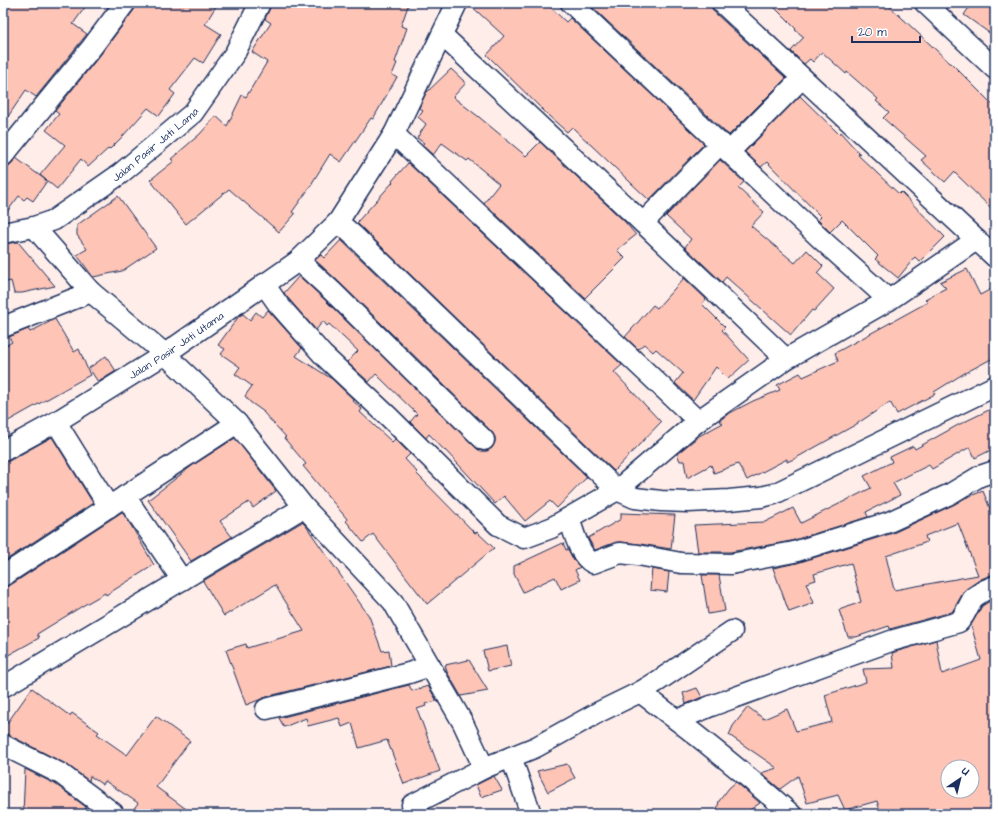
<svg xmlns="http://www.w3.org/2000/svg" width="998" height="817" font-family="'Architects Daughter',sans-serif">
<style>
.building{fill:#fec4b6;stroke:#1b2f5e;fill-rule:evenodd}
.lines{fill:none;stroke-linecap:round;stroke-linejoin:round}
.street-casing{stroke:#1b2f5e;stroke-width:23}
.street{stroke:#fff;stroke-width:20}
.labels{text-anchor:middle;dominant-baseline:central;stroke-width:4;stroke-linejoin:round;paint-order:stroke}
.street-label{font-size:11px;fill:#1b2f5e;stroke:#fff}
</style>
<rect width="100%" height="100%" fill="#ffede9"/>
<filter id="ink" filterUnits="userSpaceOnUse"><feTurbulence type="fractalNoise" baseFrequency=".025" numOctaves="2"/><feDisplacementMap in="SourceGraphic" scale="8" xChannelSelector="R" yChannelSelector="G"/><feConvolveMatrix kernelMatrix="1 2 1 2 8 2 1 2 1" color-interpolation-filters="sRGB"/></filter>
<g filter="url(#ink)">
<path class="building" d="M9,3H88L73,24L87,34L36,97L26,90L3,124V11Z
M136,3H218L205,24L221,34L203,63L195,58L170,90L175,94L159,116L148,108L122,137L110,149L109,148L88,167L81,159L57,189L40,175L65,145L46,130L59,114L55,111L101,54L134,10Z
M272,3H409L401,26L407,28L395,62L397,63L392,75L397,77L373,119L371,118L341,162L330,154L312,183H313L292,212L295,214L279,232L229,189L186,224L150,180L174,161L171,159L200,134L216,116L227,126L242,95L246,97L267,62L252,52L271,23L265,19L270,8Z
M468,3H546L566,22L570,18L704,144L649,200L572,127L567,132L550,117L487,55L504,36Z
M588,3H708L716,14L786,78L729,135L725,132Z
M770,3H886L950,63H951L995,107V212L954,172L945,182L921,160L926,156L883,118L889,112L876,101L878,99L847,72L846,74L822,52L813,62L810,59L804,64L791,51L804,37L795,30L796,29Z
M972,3H995V37L964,15Z
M451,69L466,83L453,97L479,117L526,156L540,142L625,222L636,235L617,250L625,258L585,298L484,203L499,184L469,159L467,161L442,143L433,155L422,145L424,143L417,138L426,124L418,117L423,110L419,108L426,93Z
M800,96L839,134L840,132L860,154L858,155L899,194L901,192L945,237L920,262L915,257L898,278L875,259L878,256L842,220L830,232L818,220L821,217L767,162L761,167L745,152Z
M16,158L47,181L33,201L27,197L24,200L19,196L3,217V167H7L12,163Z
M720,160L744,182L738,188L764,212L751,226L795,263L807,250L823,266L817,273L834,289L814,311L812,310L791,335L726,277L722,282L685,247L691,239L666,216Z
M408,163L622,365L614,372L661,422L614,471L357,223L359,221H358L393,182L392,181Z
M118,196L156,248L122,271L93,277L77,255L87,249L77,235V225Z
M341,240L587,477L557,508L550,501L525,521L504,496L495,504L445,450V451L429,434L426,438L410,422L417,414L376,374L369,382L347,362L358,351L329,324L327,326L323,321L316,330L287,297L284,293L299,276L324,299L476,448L481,451H487L492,448L495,442V437L492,432L340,283L315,260L321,255L324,258Z
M18,242L55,286L22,293H14L11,281L3,283V244Z
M967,269L980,295L995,287V357L963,374L934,392L935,394L897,414L890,402L855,425L796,458L787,462V459L747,480L738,464L714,473L711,465L687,478L684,461H680L677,454L699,436L723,423L719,421L728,414L753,401L780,390L777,385L800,373L803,377L838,361L835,353L928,302L925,299L946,288L940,282Z
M684,278L706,299L702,304L725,327L722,330L749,360L728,379L716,367L693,400L675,383L683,373L656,349L653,352L644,344L638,349L625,337L653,305L657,308Z
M268,310L302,348L296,356L332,379L353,399L352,400L362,409L360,412L392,442L395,439L410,454L405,459L417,472L416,473L475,533L477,532L494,548L427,604L373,534L363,542L346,521L347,519L303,466L306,464L284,438L286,437L263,412H264L250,402L245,396L252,386L235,374L240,367L221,354L225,349L218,345L239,316L243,314L250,320L256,312L262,317Z
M55,319L74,352L79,349L90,375L3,424V347L12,342L9,337L28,329L30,332Z
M106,356L116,371L98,382L89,368Z
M995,407V448L975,458L970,447L932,469L929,465L893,483L900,495L866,512L868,517L791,541L730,552H698L694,525L765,522L793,508L801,523L871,488L864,476L892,462L890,457L913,446L915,449L958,425Z
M52,437L93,503L3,562V462L9,461Z
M235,438L276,491L253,508L249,502L220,521L232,537L191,561L148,500L193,465Z
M983,491L995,521V575H991L981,579L966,589L963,593L952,612L890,629L889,626L856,637H848L839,610L861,602L851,563L814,574L816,580L806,583L814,603L789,612L773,568L797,563L893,533L955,504L965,498ZM958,523L978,575L894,590L886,556L927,542L925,536Z
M122,512L132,527L154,565L106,595L105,593L84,605L37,634L39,638L3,658V587L9,586Z
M621,513L675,515L671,549L640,544L621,542H616L595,550L588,538L621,519Z
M302,522L306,526L369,616L382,651L389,650L391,666L269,696L246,705L226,650L246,644L247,648L304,631L275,585L224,616L203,581Z
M563,543L566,550L568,549L574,561L580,567L575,570L580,580L561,589L555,577L523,592L514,574V566Z
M652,569L669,572L667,592L650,590Z
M702,575H719L725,611L708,614Z
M995,598V814H881L877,801L845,810L838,795L807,803L798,776L780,789L761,773L777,768L729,735L733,726L748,707L764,719L787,709L796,731L832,722L825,695L866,682L863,669L894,668L892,653L895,652L936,640L942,674L981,660L971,625L982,606ZM948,767H972V791H948Z
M507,646L511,666L488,671L483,651Z
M469,660L488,691L461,696L447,672L445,665Z
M409,685L412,691L428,686L437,701L425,704L426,706L417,709L440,771L404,784L387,740L359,748L352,723L342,727L339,718L308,726L306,718L284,727L279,718Z
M32,688L70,716L72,713L99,732L97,734L127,755L156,716L190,741L156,787L193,814H130L138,803L105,781L103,785L90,776L89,781L66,764L3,732V729Z
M697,688L702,697L686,704L683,693Z
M567,764L575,778L548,792L537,771Z
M25,769L55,784L86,807L85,814H23Z
M494,776L502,790L481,797L476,785Z
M736,782L760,803L744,814H716L719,801L729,788Z"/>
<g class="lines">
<g class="street-casing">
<g id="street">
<path d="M571,3L822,240L889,300"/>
<path d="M722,3L995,257"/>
<path d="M925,3L995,69"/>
<path d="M442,35L643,223L786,359"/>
<path d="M394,134L698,421L786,359L889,300L976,240"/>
<path d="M729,152L802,78"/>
<path d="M3,156L92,47L125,3"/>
<path d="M338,222L353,235L617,490L635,498L661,501L688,502L729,500L761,497L774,494L995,386"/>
<path d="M643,223L721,143"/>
<path d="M34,227L91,292L165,354L237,423L304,507L393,602L463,723L484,768L412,805"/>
<path id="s1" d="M3,233L34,227L54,220L120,174L193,113L235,53L260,3"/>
<path d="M298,261L308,269L332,291L414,372L484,440"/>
<path d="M264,284L278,304L323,355L389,417L498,525L524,538L551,528L617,490L698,421"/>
<path d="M3,327L91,292"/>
<path d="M56,422L109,507"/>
<path id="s2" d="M3,451L56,422L165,354L298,261L338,222L394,134L457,3"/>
<path d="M125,496L182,580"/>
<path d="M569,518C574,532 579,556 593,563L620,553L638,555L681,563L731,564L794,552L889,522L950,494L980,476L995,471"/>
<path d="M3,576L237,423"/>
<path d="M3,687L304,507"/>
<path d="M640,692L658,681L732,631"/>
<path d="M266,709L409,673L430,666"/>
<path d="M677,720L711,706L891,641L959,622L964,615L973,598L985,590L995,586"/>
<path d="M3,745L61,774L113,813"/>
<path d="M511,757L531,814"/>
<path d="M484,768L536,747L599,712L640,692C692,731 742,771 791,814"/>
</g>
</g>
<use href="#street" class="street"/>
</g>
</g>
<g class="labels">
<g class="street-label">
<text stroke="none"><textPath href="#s1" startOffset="179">Jalan Pasir Jati Lama</textPath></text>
<text stroke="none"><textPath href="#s2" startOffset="203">Jalan Pasir Jati Utama</textPath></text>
</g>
</g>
<rect width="998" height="817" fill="none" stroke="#fff" stroke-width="16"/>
<rect x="8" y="8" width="982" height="801" fill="none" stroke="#1b2f5e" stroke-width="1.5" filter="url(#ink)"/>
<g transform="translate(960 779) rotate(35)"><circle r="19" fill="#ffffff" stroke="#a4acbf"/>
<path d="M0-3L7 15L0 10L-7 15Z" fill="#1b2f5e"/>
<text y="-6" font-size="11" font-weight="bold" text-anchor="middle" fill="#1b2f5e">U</text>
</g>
<path d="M852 36v6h68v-6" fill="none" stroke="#1b2f5e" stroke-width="2"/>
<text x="858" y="36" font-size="12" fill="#1b2f5e" stroke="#ffffff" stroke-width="3" paint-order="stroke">20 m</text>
</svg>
